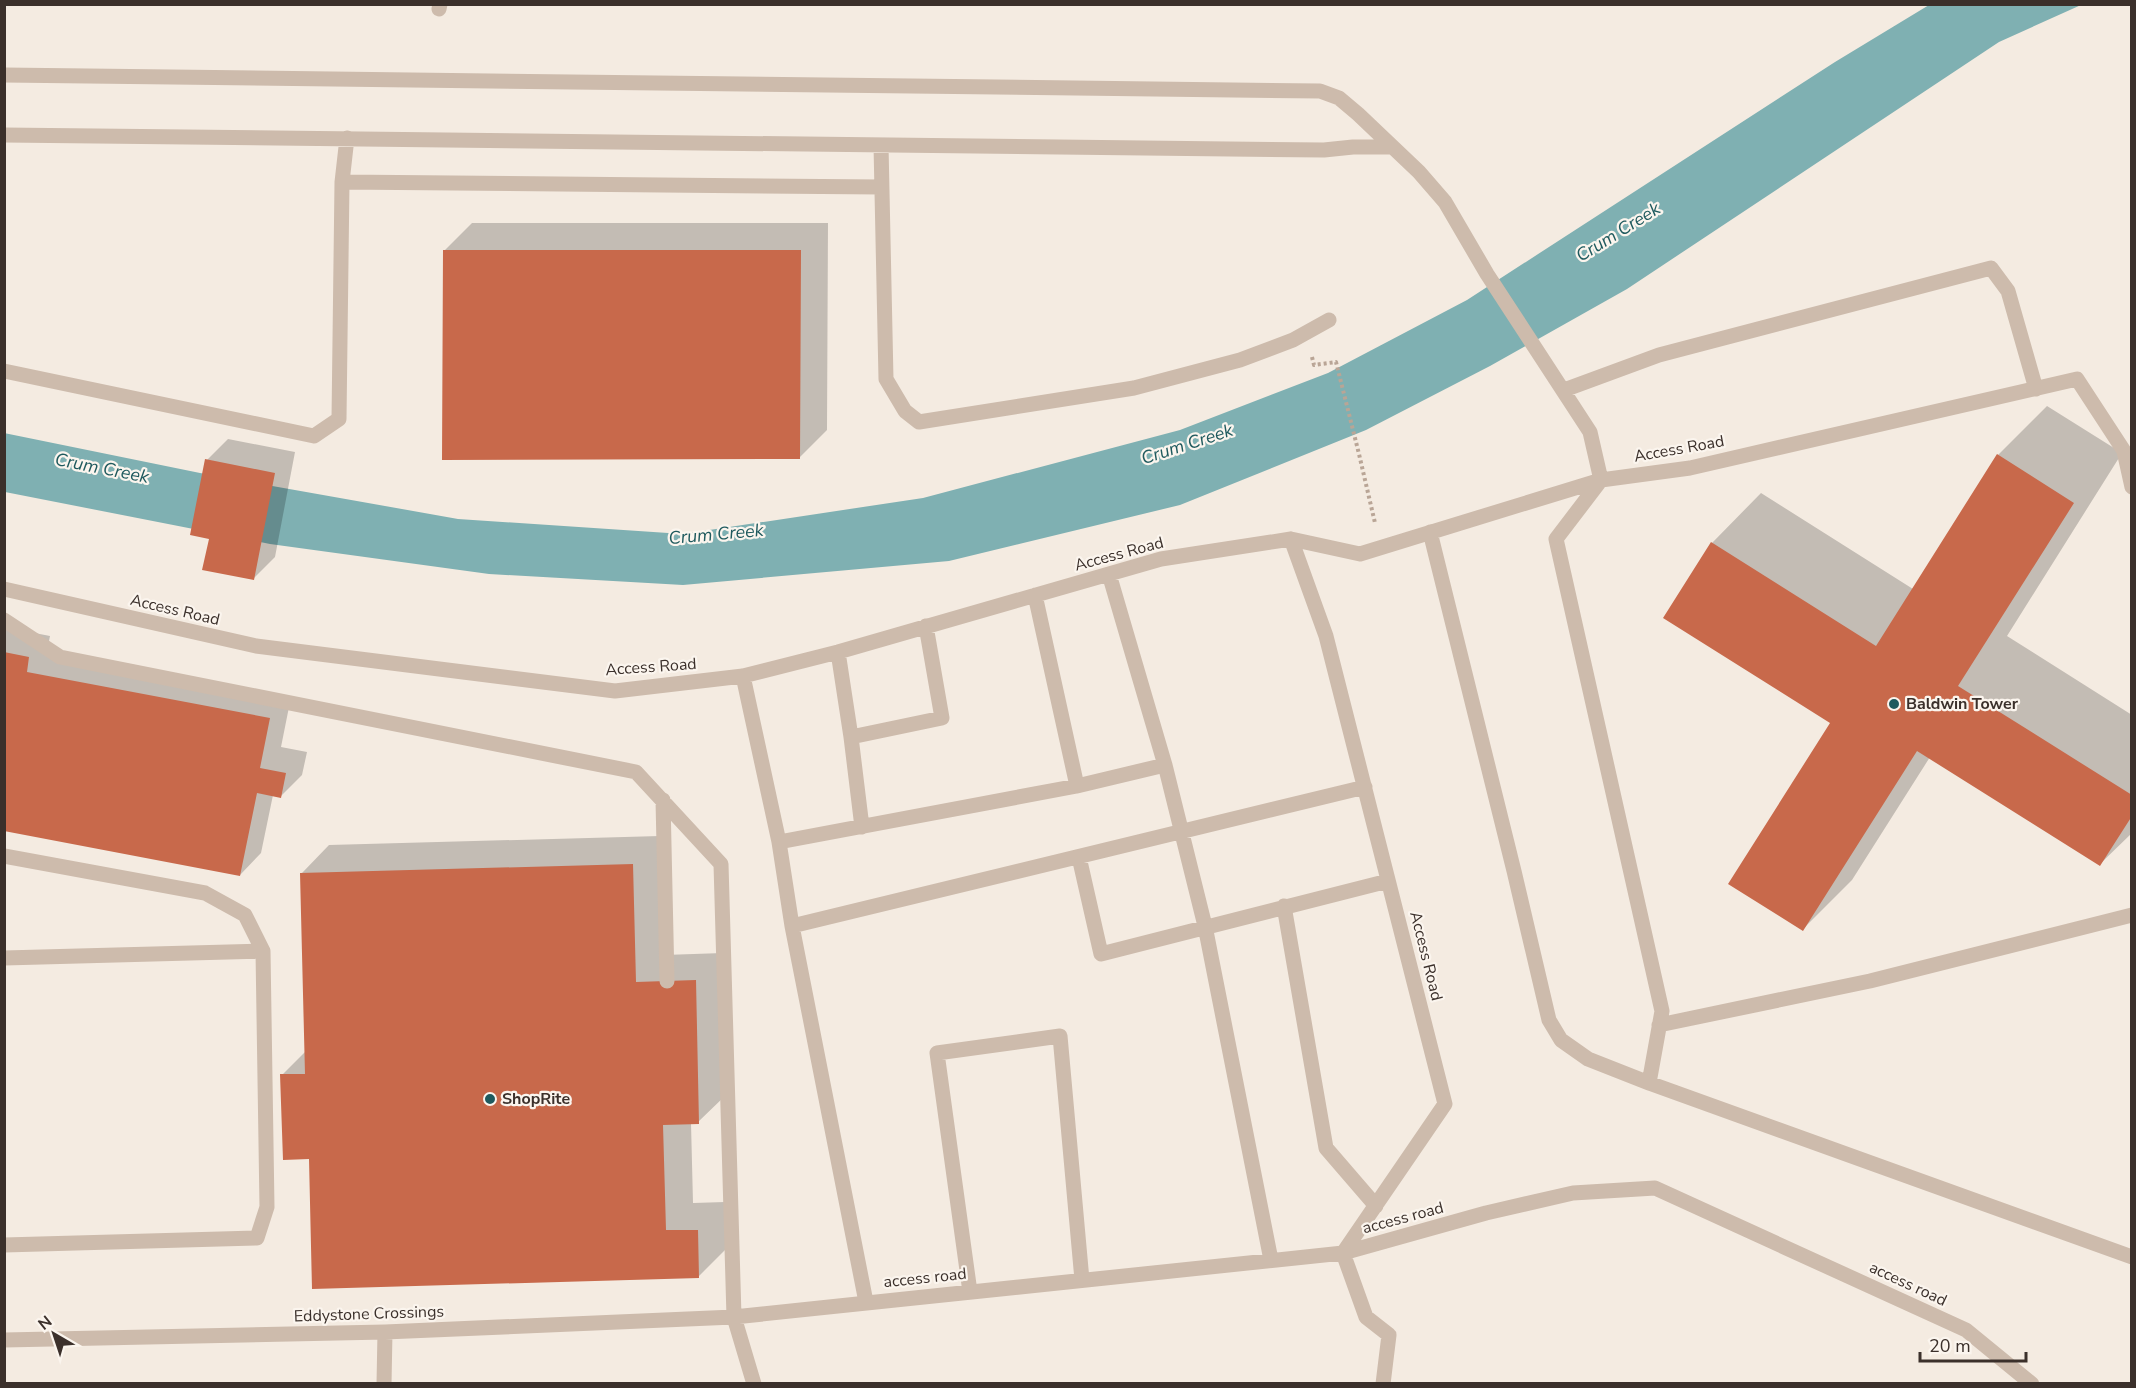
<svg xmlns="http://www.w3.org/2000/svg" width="2136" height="1388" font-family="'Nunito Sans',sans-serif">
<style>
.water{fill:#7fb0b2}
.shadow{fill:#0003}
.building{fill:#c8694b}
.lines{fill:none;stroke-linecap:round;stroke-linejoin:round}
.path{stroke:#b9a596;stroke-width:4;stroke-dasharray:3 3;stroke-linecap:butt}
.minor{stroke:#cdbbac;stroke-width:15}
.poi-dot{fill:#1f5a5e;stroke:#fbf5ee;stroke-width:2}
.labels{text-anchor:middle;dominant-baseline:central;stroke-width:4.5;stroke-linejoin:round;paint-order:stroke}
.street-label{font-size:16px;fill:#3b302b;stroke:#fbf5ee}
.poi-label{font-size:16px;font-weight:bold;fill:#3b302b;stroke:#fbf5ee;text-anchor:start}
.water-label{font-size:18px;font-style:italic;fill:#1f5a5e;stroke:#fbf5ee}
</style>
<rect width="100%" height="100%" fill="#f4ebe1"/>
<path class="water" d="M1929,5H2081L1999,42L1627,289L1490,366L1366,430L1180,505L949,561L683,585L489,574L270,544L5,492L4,433L200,473L458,519L683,534L923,498L1180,430L1328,373L1467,300L1835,62Z"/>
<path class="shadow" d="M472,223H828L827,430L799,458L444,251Z
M2047,406L2122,453L2007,636L2132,715V833L2100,864L1930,757L1852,880L1803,929L1832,722L1712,543L1761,493L1913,589L1998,455Z
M228,439L295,452L275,557L253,579L210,538L207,460Z
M4,627L50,636L47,651L291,697L281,747L307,752L302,775L281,796L273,795L261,853L240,875L4,829Z
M660,836L664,955L723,953L726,1095L698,1122L691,1123L693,1203L725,1202L726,1249L698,1277L310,1157L282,1075L306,1051L302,873L329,845Z"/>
<path class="building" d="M443,250H801L800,459L442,460Z
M1997,454L2074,503L1958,686L2132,795V816L2100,866L1917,751L1803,931L1728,884L1830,723L1663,618L1711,542L1876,646Z
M205,459L275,473L254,580L202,570L209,539L190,535Z
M4,652L29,657L27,672L270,718L260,768L286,773L281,798L257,793L240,876L4,831Z
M633,864L636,982L696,980L699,1124L663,1125L666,1230H698L699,1278L312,1289L309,1159L283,1160L280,1074H305L300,873Z"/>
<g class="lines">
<path class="path" d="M1312,357L1314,365L1336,362L1359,454L1375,523"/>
<path class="minor" d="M439,9L440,4
M4,75L1320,91L1339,98L1358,114L1419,172L1445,202L1487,274L1590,432L1601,480L1556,539L1662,1011L1649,1083L2132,1257
M4,135L1324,150L1353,147H1390
M881,145L886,379L905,411L919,422L1134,388L1240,360L1293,340L1329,320
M342,182L881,187
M4,371L314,436L339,419L342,182L347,138
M1564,390L1659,355L1991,268L2008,291L2036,389
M1430,532L1514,871L1549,1020L1561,1040L1588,1059L1649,1083
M1291,539L1326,636L1445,1104L1343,1253L1366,1317L1389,1335L1383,1384
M1109,574L1165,765
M4,589L256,646L615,691L743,676L838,652L1161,559L1291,539L1360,554L1601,480L1690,468L2077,379L2124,451L2132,487
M1035,595L1077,786
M4,620L60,657L636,772L721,864L734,1317L754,1384
M838,652L851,737L862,827
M743,676L779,842L792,926L866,1302
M851,737L942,718L926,626
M663,800L667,981
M779,842L1077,786L1165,765L1205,926L1271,1260
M4,856L205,893L245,915L263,951L267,1207L257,1238L4,1245
M1079,857L1101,954L1388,881
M1284,906L1326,1148L1376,1206
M792,926L1365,787
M4,958L263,951
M1659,1025L1870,981L2132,915
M970,1292L937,1053L1060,1036L1082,1280
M4,1340L385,1332L734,1317L1343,1253L1486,1213L1573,1193L1655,1188L1966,1330L2032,1384
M384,1384L385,1332"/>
</g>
<g class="poi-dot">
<circle cx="1894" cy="704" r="6"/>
<circle cx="490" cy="1099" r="6"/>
</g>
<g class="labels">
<g class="street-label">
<text transform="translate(1679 449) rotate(-10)">Access Road</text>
<text transform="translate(1119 554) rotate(-15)">Access Road</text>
<text transform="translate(175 610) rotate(13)">Access Road</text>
<text transform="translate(651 667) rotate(-4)">Access Road</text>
<text transform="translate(1426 956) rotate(76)">Access Road</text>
<text transform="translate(1403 1218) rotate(-15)">access road</text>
<text transform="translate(925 1278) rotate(-6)">access road</text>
<text transform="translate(1908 1284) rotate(25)">access road</text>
<text transform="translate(369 1314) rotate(-2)">Eddystone Crossings</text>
</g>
<g class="poi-label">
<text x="1906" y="704">Baldwin Tower</text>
<text x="502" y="1099">ShopRite</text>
</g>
<g class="water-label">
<text transform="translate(1618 232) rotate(-32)">Crum Creek</text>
<text transform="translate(1187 444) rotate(-18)">Crum Creek</text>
<text transform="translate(102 468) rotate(11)">Crum Creek</text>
<text transform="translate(716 534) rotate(-5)">Crum Creek</text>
</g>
</g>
<rect width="2136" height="1388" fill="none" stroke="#3b302b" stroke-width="12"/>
<g transform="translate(54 1334) rotate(321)" stroke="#fbf5ee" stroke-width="4.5" paint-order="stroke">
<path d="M0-4.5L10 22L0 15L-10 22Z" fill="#3b302b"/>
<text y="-9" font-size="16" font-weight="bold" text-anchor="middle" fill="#3b302b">N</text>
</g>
<path d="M1920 1352v9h106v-9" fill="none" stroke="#3b302b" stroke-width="3"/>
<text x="1929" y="1352" font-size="18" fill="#3b302b" stroke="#fbf5ee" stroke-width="4.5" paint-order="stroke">20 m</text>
</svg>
